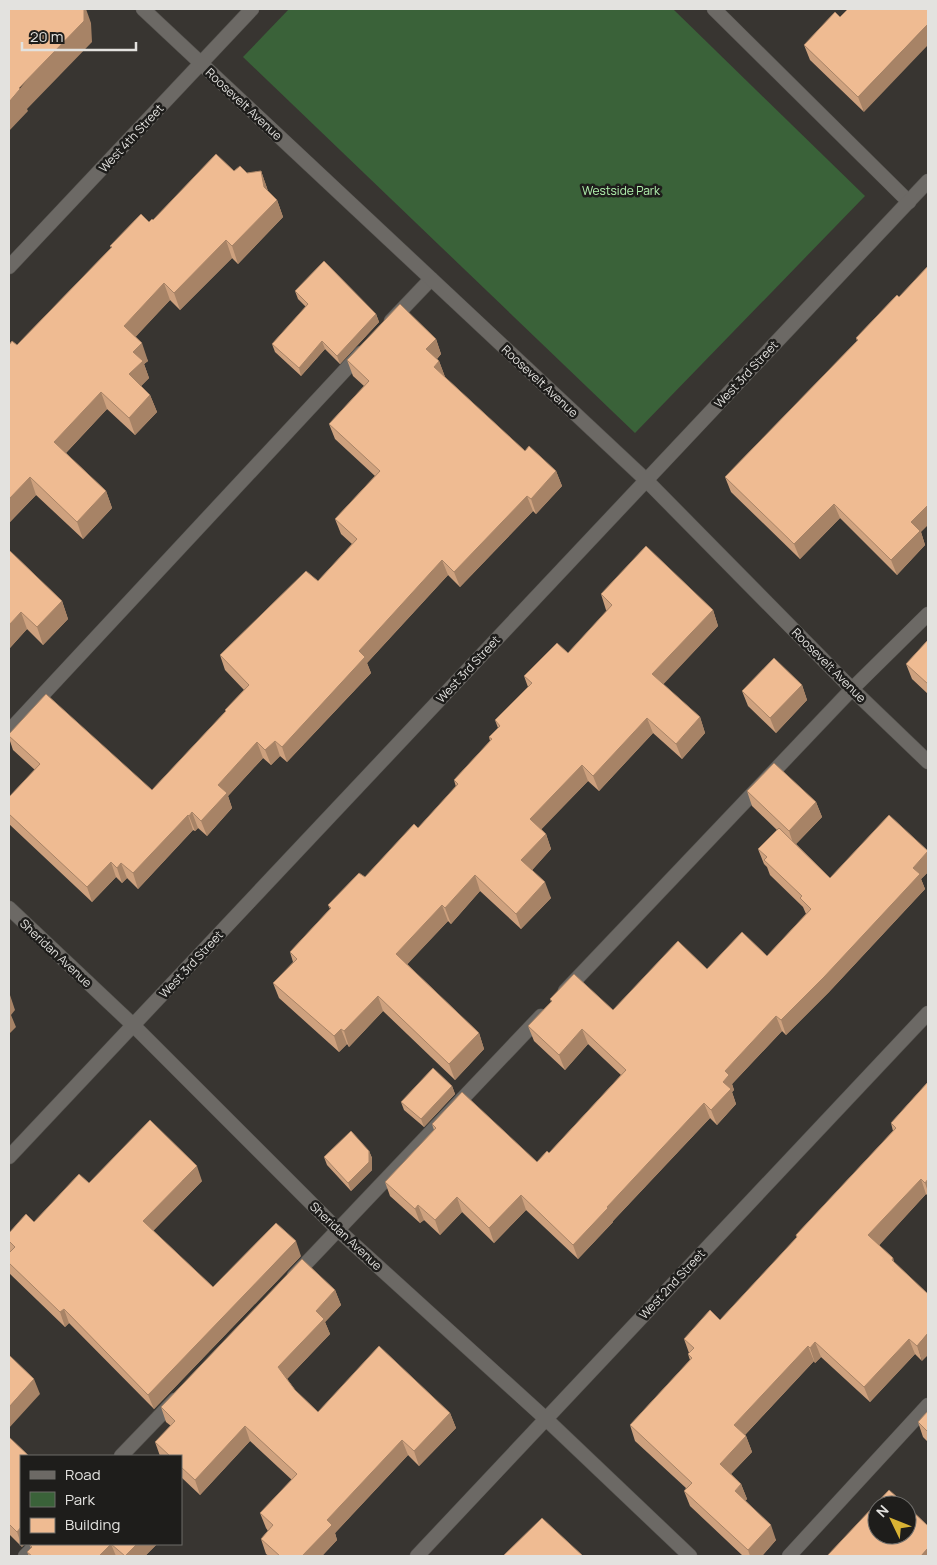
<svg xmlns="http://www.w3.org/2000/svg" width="937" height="1565" font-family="Manrope,sans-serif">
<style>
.green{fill:#3a6239}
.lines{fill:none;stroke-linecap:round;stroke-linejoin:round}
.service-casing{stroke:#565450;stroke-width:15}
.minor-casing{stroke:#565450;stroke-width:15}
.service{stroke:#6c6965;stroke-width:14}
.minor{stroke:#6c6965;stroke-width:14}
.wall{fill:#cea17e}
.shaded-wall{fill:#a78366}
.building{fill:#efbb92;stroke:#a78366}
.labels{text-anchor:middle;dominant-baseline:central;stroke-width:5;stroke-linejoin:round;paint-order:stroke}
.street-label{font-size:12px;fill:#e3e2df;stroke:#1e1d1b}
.park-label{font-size:12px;fill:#b2f2af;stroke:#1e1d1b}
</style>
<rect width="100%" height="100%" fill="#383531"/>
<path class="green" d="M289,9H673L865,196L635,433L243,57Z"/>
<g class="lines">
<g class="service-casing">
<path id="service" d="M714,9L909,202
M391,321L431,279
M9,731L361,353
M565,991L852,689L928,614
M294,1276L541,1016
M121,1456L175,1400
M25,1556L37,1544
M789,1556L928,1405"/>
</g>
<g class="minor-casing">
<path id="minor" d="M143,9L646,480L852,689L928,762
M9,267L252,9
M9,908L133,1025L338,1230L546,1419L690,1556
M9,1157L928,181
M417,1556L928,1013"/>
</g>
<use href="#service" class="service"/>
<use href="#minor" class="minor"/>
</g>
<path class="wall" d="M840,17L864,112L810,60L804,45Z
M234,171L247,173L261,171L268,191L277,200L283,217L238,264L232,258L180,310L170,300L135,337L148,361L144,364L149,378L141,386L150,395L157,412L135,435L107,409L66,453L106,491L112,508L83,539L36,495L9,523V345H17L111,248L110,246Z
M295,291L376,314L379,322L340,364L325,349L301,376L275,352L272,344L306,307L298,299Z
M897,295L921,532L925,545L897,575L840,518L800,559L731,492L725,477L857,341L856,338Z
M436,339L441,354L437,359L439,361L445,377L525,451L556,471L562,486L536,514L533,511L460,587L448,575L367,663L371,673L287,762L280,756L271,765L263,758L228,796L232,808L207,836L198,828L195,831L193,830L138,889L127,878L122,883L116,877L92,902L9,824V797L35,770L13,750L9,738V734L152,790L225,712V710L244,690L225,670L220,655L318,581L352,544L341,534L335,519L375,476L335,439L329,424L364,386L353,376L347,360Z
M9,550L62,601L68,619L43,645L27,629L9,649Z
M601,594L713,610L718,626L663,684L700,717L705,733L682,759L653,733L599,791L588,781L541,829L546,834L551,849L532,870L551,898L521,929L480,891L451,924L448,921L407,964L479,1033L484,1049L455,1080L383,1011L349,1047L347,1044L339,1052L279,998L273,983L293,962L290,952L330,909L328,905L365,877L418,828L456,787L454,780L490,741L489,737L498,728L495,720L528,687L524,676L568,653L607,611L606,610Z
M928,640V694L912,679L906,664Z
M802,685L807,700L776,733L748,706L742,691Z
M747,791L816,802L822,817L796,844L830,878L928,851V872L921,879L925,889L829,992L786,1035L782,1031L732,1084L734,1090L732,1092L736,1104L717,1125L710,1118L613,1221V1222L578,1259L526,1210L494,1243L462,1212L440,1235L424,1220L420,1223L390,1196L385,1182L434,1130L432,1124L537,1162L549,1153L621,1075L588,1044L565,1070L534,1041L528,1026L551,1002L550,999L613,1010L707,969L767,956L806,914L803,907L770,875L767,867L764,864L758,849L777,830L752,806Z
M928,1082V1196L926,1194L879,1245L893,1258L922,1361L915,1354L870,1402L821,1357L815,1363L814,1361L745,1435L746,1436L752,1452L731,1474L741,1484L747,1499L745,1501L776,1540L762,1556H743L690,1506L684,1491L686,1488L635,1441L630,1425L690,1360L688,1354L689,1353L684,1339L720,1320L797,1238L796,1235L893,1131L891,1123Z
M452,1086L455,1094L424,1127L404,1110L401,1102Z
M369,1151L372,1158V1170L351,1191L327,1165L324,1157Z
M202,1181L153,1231L213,1287L301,1256L154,1409L69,1323L65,1327L9,1273V1253L10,1252L9,1249V1233L34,1222L89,1183Z
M335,1290L341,1305L325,1322L330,1334L287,1379L295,1390L318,1412L450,1413L456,1428L419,1466L408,1455L335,1533L337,1540L322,1556H269L266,1554L261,1539L268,1531L266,1528L260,1513L292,1480L250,1441L200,1495L181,1477V1456H160L155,1442L171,1426L166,1422L161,1407Z
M928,1411V1442L923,1437L918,1422Z
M9,1437L22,1547L9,1534Z
M29,1544H157L145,1556H29L27,1552L31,1548Z"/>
<path class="shaded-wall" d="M84,9H86L91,23L92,42L27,109L28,111L9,131V102Z
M928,24V45L864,112L858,97Z
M261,171L267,188L270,205L264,187Z
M277,200L283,217L238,264L232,246Z
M226,240L232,258L180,310L174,293Z
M164,283L170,300L130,343L124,326Z
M376,314L379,322L340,364L337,356Z
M436,339L441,354L432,364L426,349Z
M322,341L325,349L301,376L299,368Z
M142,343L148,361L144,364L149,378L135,392L129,374L133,352Z
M439,361L445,377L434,367Z
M101,392L107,409L60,459L54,442Z
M150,395L157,412L135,435L129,418Z
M556,471L562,486L536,514L531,499Z
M30,477L36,495L9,523V499Z
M106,491L112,508L83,539L77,522Z
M527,496L533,511L460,587L454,572Z
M834,504L840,518L800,559L794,544Z
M928,505V525L921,532L925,545L897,575L891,560L911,522Z
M442,560L448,575L367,663L371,673L287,762L282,747L359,651Z
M62,601L68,619L43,645L37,627Z
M713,610L718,626L658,690L652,674Z
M21,612L27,629L9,649V625Z
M802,685L807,700L776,733L770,718Z
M700,717L705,733L682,759L676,744Z
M647,718L653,733L599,791L593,776Z
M275,741L280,756L271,765L265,750Z
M257,742L263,758L228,796L232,808L207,836L201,821L218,785Z
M582,765L588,781L536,835L530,819Z
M816,802L822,817L794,846L789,831Z
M192,812L198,828L195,831L189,816Z
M188,815L193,830L138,889L133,873Z
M546,834L551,849L527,876L521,860Z
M928,851V872L921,879L925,889L829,992L786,1035L781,1020L913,868Z
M111,862L116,877L92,902L87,887Z
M121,863L127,878L122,883L117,868Z
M475,875L480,891L451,924L445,908Z
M545,882L551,898L521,929L516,914Z
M442,905L448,921L402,970L396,954Z
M9,992L15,1010L11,1015L16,1027L9,1034Z
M378,996L383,1011L349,1047L344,1031Z
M776,1016L782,1031L732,1084L734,1090L732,1092L736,1104L717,1125L711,1110L725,1071Z
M341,1029L347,1044L339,1052L334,1036Z
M582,1029L588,1044L565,1070L559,1055Z
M479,1033L484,1049L455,1080L449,1064Z
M452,1086L455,1094L424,1127L421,1119Z
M704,1103L710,1118L613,1221V1222L578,1259L573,1245L607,1207Z
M369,1151L372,1158V1170L351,1191L348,1183Z
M197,1166L202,1181L148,1236L143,1221Z
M921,1179L926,1194L874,1251L868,1235Z
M928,1179V1192L925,1183Z
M521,1195L526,1210L494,1243L489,1228Z
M457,1197L462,1212L440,1235L435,1220Z
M418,1205L424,1220L420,1223L415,1209Z
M296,1241L301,1256L154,1409L148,1395Z
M335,1290L341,1305L325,1322L330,1334L284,1382L278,1367L316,1311Z
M64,1309L69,1323L65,1327L60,1312Z
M928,1333V1355L922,1361L917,1346Z
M909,1339L915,1354L870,1402L864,1387Z
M815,1342L821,1357L815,1363L810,1348Z
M808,1346L814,1361L740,1440L734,1425Z
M34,1379L40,1394L9,1428V1407Z
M450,1413L456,1428L419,1466L414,1451Z
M245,1426L250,1441L200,1495L195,1480Z
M746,1436L752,1452L725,1480L720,1464Z
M402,1440L408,1455L335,1533L337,1540L322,1556H302L327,1520Z
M741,1484L747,1499L740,1506L735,1491Z
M771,1525L776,1540L762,1556H750L748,1550Z
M21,1527V1544H25L22,1547L17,1532Z
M111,1544L116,1556H99Z
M137,1544H157L145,1556H125Z
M928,1548V1556H921Z"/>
<path class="building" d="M9,9H84V21L19,88L20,89L9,102Z
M848,9H928V24L858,97L804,45L835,12L840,17Z
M216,154L234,171L240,166L247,173L261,171L264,187L277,200L232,246L226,240L174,293L164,283L124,326L142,343L133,352L143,361L129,374L150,395L129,418L101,392L54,442L106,491L77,522L30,477L9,499V345L12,341L17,345L112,247L110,246L141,214L149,222L152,219L153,220Z
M324,261L376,314L337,356L322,341L299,368L272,344L308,304L295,291Z
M928,266V505L911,522L920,531L891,560L834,504L794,544L725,477L858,340L856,338L897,295L899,297Z
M400,304L436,339L426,349L439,361L434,367L525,451L529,446L556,471L531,499L527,496L454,572L442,560L359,651L365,657L282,747L275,741L265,750L257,742L218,785L227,793L201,821L192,812L189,816L188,815L133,873L121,863L117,868L111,862L87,887L9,814V797L40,764L9,736V734L46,694L152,790L226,711L225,710L249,685L220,655L306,571L318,581L357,539L335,519L380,471L329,424L369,381L347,360Z
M646,546L713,610L652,674L700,717L676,744L647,718L593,776L582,765L530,819L546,834L521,860L545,882L516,914L475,875L445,908L442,905L396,954L479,1033L449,1064L378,996L344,1031L341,1029L334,1036L273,983L297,959L290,952L331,908L328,905L359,873L365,877L414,824L418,828L458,784L454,780L492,739L489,737L500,726L495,720L532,683L524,676L557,643L568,653L612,605L601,594Z
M9,550L62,601L37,627L21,612L9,625Z
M928,640V684L906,664Z
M774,658L802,685L770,718L742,691Z
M774,763L816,802L789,831L747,791Z
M889,815L928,851L913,868L920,874L824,977L781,1020L776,1016L725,1071L729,1075L723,1082L731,1089L711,1110L704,1103L607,1207L608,1208L573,1245L521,1195L489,1228L457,1197L435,1220L418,1205L415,1209L385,1182L436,1128L432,1124L462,1092L537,1162L547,1151L549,1153L626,1070L582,1029L559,1055L528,1026L552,1001L550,999L574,974L613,1010L678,941L707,969L742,932L767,956L811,909L800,898L802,896L764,860L767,857L758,849L779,828L830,878Z
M433,1068L452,1086L421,1119L401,1102Z
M928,1082V1179L925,1183L921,1179L868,1235L893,1258L892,1260L928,1294V1333L917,1346L909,1339L864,1387L815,1342L810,1348L808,1346L734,1425L746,1436L720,1464L741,1484L735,1491L771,1525L748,1550L684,1491L692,1483L630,1425L692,1358L688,1354L694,1348L684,1339L710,1310L720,1320L797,1237L796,1235L896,1128L891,1123Z
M150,1120L197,1166L143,1221L213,1287L276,1223L296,1241L148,1395L64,1309L60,1312L9,1263V1253L15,1247L9,1241V1233L26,1214L34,1222L79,1174L89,1183Z
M351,1131L369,1151V1162L348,1183L324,1157Z
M302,1259L335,1290L316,1311L324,1319L278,1367L295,1390L318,1412L379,1346L450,1413L414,1451L402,1440L327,1520L332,1525L302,1556H280L261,1539L273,1525L260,1513L297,1474L245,1426L195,1480L181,1467V1456H170L155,1442L175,1421L161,1407Z
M9,1355L34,1379L9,1407Z
M928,1411V1432L918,1422Z
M9,1437L29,1456H21V1527L17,1532L9,1524Z
M889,1490L906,1505H877V1535H907V1506L928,1526V1548L921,1556H827Z
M542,1518L583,1556H503Z
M29,1544H111L99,1556H32L27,1552L32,1547Z
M111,1544H137L125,1556Z"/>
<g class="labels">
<g class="street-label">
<text transform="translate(244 104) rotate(43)">Roosevelt Avenue</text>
<text transform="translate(131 138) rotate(-47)">West 4th Street</text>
<text transform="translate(746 374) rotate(-47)">West 3rd Street</text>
<text transform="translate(540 381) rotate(43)">Roosevelt Avenue</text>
<text transform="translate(829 665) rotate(45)">Roosevelt Avenue</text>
<text transform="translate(468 669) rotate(-47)">West 3rd Street</text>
<text transform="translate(56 953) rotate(43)">Sheridan Avenue</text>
<text transform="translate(191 964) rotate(-47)">West 3rd Street</text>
<text transform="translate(346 1236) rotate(43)">Sheridan Avenue</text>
<text transform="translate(672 1284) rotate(-47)">West 2nd Street</text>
</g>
<g class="park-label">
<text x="621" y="190">Westside Park</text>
</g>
</g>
<rect width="937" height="1565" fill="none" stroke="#e3e2df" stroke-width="20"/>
<rect x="20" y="1455" width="162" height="90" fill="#1e1d1b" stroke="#6d6c69"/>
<rect x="30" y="1471" width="25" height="8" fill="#6c6965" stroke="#6d6c69"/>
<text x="65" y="1480" font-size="15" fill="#e3e2df">Road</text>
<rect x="30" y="1492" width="25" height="15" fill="#3a6239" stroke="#6d6c69"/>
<text x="65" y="1505" font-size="15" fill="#e3e2df">Park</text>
<rect x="30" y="1518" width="25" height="15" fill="#efbb92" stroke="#6d6c69"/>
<text x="65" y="1530" font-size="15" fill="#e3e2df">Building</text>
<g transform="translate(892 1520) rotate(313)"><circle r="24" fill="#1e1d1b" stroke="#6d6c69"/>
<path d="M0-4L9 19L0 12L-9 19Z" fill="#d9b334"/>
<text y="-8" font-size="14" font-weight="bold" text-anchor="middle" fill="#e3e2df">N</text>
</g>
<path d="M22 42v8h114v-8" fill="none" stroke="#e3e2df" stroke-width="2.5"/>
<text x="30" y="42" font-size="15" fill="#e3e2df" stroke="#1e1d1b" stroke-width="4" paint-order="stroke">20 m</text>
</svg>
